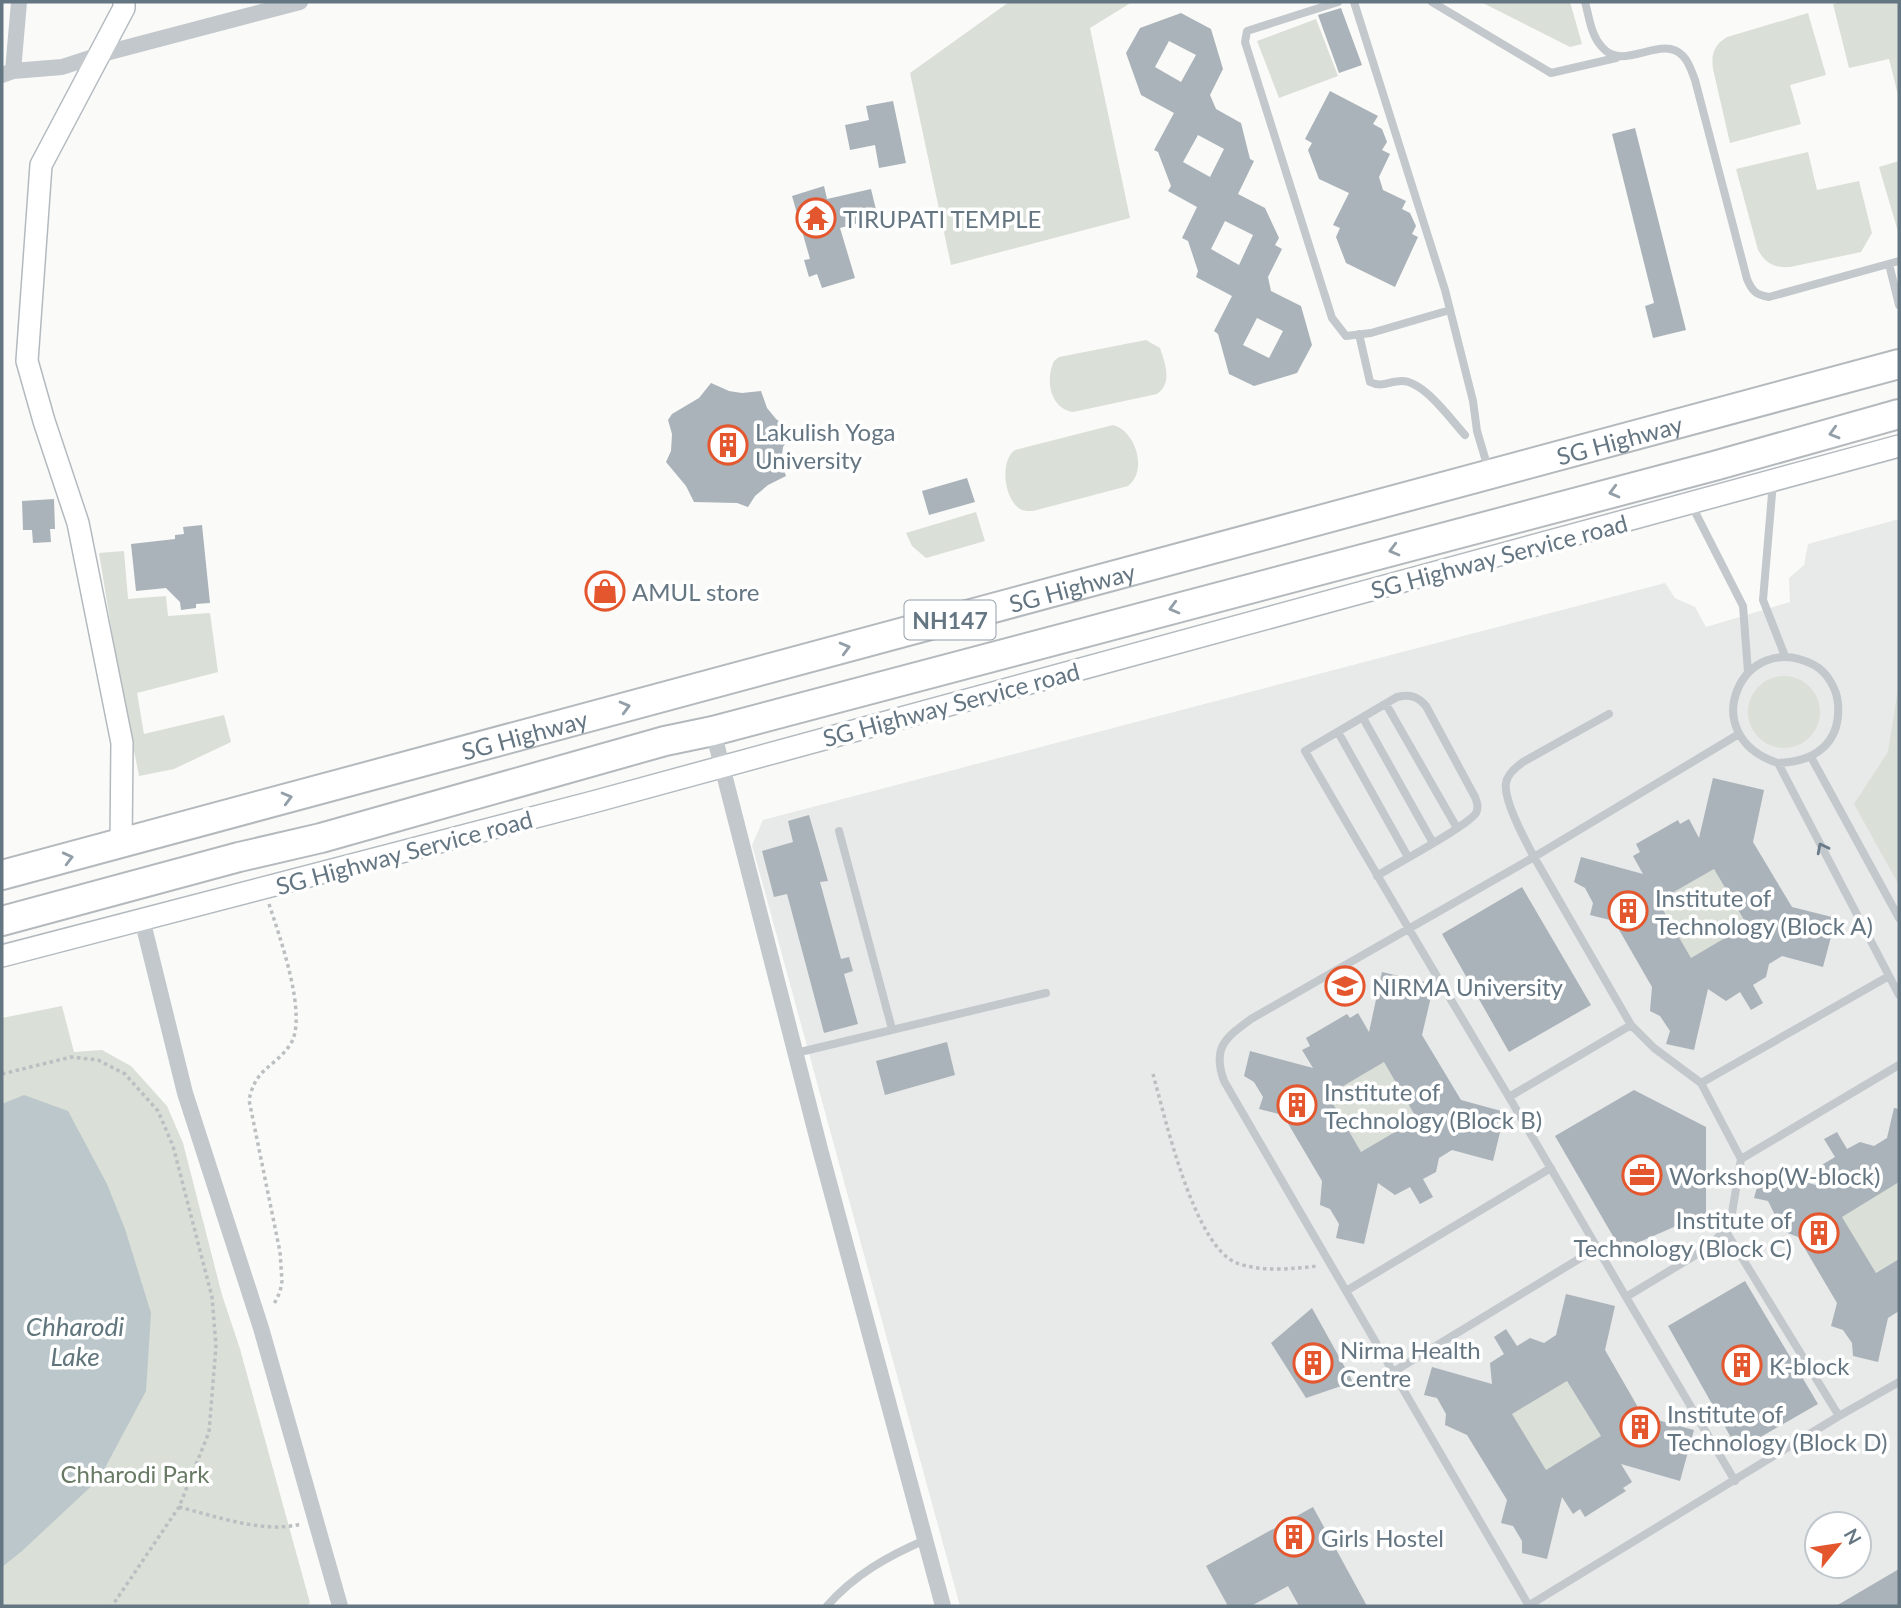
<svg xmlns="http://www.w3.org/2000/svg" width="1901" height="1608" font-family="Lato,sans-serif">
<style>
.built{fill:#e8e9e9;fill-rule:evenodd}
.green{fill:#dadfd7}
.water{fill:#bbc7cb}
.building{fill:#aab3b9;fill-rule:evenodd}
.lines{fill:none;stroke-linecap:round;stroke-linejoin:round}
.secondary-casing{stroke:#b3babf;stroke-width:24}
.highway-casing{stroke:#b4b9bd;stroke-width:32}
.path{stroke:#bbbfc2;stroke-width:3.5;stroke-dasharray:3.5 3.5;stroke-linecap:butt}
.lane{stroke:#c3c8cc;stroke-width:8}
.street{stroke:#c3c8cc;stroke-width:16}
.secondary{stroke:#fff;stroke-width:21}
.highway{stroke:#fff;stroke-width:28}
.oneway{stroke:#939fa8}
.oneway2{stroke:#6a7a87}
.labels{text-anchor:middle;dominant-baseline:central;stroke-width:7;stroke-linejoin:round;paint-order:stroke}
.shield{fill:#fff;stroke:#939fa8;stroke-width:2}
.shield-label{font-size:23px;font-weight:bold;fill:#657683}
.poi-label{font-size:24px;fill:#657683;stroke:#fff;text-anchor:start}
.street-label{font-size:24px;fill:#657683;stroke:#fff}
.park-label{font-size:24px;fill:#687a64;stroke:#fff}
.water-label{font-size:26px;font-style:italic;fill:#60757c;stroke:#fff}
</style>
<rect width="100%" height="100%" fill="#fafaf8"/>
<path class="built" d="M1899,519V1606H960L752,845L763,820L1665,583L1675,598L1695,607L1706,627L1790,602L1789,578L1804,565L1808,544ZM1817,1524H1859V1566H1817Z"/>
<path class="green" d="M1009,2H1132L1090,28L1130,218L951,265L910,73Z
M1481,2H1570L1582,44L1570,47Z
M1842,2H1899V94L1898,95L1889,59L1849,68L1833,4Z
M1808,13L1826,75L1790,85L1801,124L1730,143L1713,69C1711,54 1714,45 1727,37Z
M1316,19L1338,76L1279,98L1257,41Z
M1808,152L1817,190L1859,181L1872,233L1861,252L1790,267C1775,268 1766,264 1758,250L1736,169Z
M1899,161V235L1879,167Z
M1146,340L1160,348C1165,363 1173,383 1157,394L1073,412C1050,408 1045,380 1054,361L1059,357Z
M1113,425C1136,431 1148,471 1128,486L1033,511C1030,511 1025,511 1022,510C1004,502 999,461 1015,450Z
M976,512L985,541L926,558L912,546L906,533Z
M124,551L128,599L166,596L168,616L210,613L218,672L137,693L144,734L224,715L231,742L174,769L139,776L118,670L99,553Z
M1748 712a36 36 0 1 1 72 0a36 36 0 1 1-72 0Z
M1899,683V885L1854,804L1888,752Z
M1714,869L1747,925L1691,958L1658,901Z
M62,1006L74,1052L102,1050L131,1066L167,1106L183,1143L222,1295L240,1349L310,1603L305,1606H2V1018Z
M1384,1062L1417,1119L1361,1152L1328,1095Z
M1897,1183L1899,1187V1259L1876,1273L1842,1217Z
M1567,1381L1601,1436L1546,1470L1512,1414Z"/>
<path class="water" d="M24,1095L68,1111L107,1184L125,1229L151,1313L146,1391L99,1479L22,1551L2,1567V1104Z"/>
<path class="building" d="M1341,8L1362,65L1339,73L1318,15Z
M1181,13L1211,29L1223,69L1210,95L1216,109L1241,123L1250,159L1254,161L1238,194L1265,208L1279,238L1275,245L1282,249L1268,277L1271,291L1301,306L1312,345L1297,373L1254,386L1229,374L1218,334L1214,331L1232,296L1196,277L1198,271L1188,241L1182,238L1197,207L1168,191L1171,186L1158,152L1154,150L1174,113L1141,95L1126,53L1140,28ZM1169,41L1196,55L1181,82L1155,67ZM1198,135L1224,149L1210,177L1183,162ZM1225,221L1253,235L1239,265L1211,249ZM1257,318L1283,331L1269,358L1243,345Z
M1330,91L1378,116L1373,124L1382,129L1387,142L1382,150L1390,154L1379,177L1383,190L1406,201L1402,209L1410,213L1416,226L1412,234L1418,237L1395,287L1346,263L1336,237L1340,228L1333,225L1349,193L1319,179L1308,150L1312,143L1305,139Z
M893,101L906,163L879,168L875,145L850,150L845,125L869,120L866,106Z
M1635,128L1686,330L1653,338L1645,306L1654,303L1612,134Z
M824,186L827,199L871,189L878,218L840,228L855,278L822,288L817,274L809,277L804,260L810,259L792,196Z
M711,383L729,391L742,393L761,391L767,408L776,419L791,430L789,438L783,447L781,462L786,476L768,485L755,496L748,507L737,503L694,502L686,486L666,462L671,451L672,434L668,420L672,414L699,398Z
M967,478L975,502L929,515L922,491Z
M54,499L55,529H50L51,542L33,543L32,530H23L22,501Z
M202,525L210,603L196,604V608L181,610L180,602L166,588L136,591L131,544L175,539V535L184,534L183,527Z
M1713,778L1764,790L1753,842L1792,907L1836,918L1823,967L1782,956L1769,964L1766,977L1753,985L1763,1003L1751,1010L1740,992L1726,1001L1708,989L1694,1050L1666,1044L1670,1031L1660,1016L1650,1011L1652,987L1614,921L1590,915L1593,903L1585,888L1574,882L1581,857L1643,874L1633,856L1640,852L1636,844L1678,820L1680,824L1689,819L1699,838ZM1714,869L1747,925L1691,958L1658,901Z
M809,815L828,881L820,882L841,959L849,957L853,971L844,974L858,1024L824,1033L787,894L774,897L762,851L793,842L788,821Z
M1522,887L1591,1005L1509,1052L1442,934Z
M1382,972L1434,984L1422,1035L1461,1100L1505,1112L1493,1161L1452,1150L1439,1158L1436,1172L1423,1179L1433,1197L1420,1204L1410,1187L1395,1195L1378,1183L1364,1244L1336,1238L1339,1224L1330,1209L1320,1205L1322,1181L1283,1115L1259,1109L1263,1097L1254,1082L1244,1076L1250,1051L1313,1068L1302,1050L1310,1046L1306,1038L1347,1014L1350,1018L1358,1013L1369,1032ZM1384,1062L1417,1119L1361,1152L1328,1095Z
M947,1042L955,1075L885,1095L876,1061Z
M1634,1090L1706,1127V1213L1621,1250L1555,1136Z
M1894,1108L1899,1109V1182L1842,1217L1876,1273L1899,1259V1311L1888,1318L1878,1362L1853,1356L1852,1343L1843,1330L1831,1326L1837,1303L1798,1237L1775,1228L1776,1217L1768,1201L1754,1198L1762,1170L1823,1187L1820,1166L1835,1157L1824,1139L1837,1132L1847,1149L1860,1142L1874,1146L1887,1138Z
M1745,1281L1818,1404L1738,1450L1668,1326Z
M1566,1294L1615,1306L1605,1350L1643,1416L1694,1430L1680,1481L1621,1464L1632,1482L1623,1488L1626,1491L1585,1517L1580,1509L1573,1514L1562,1497L1547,1559L1522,1553V1541L1513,1526L1501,1523L1507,1500L1467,1435L1445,1425L1446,1414L1437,1398L1424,1395L1432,1367L1492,1384L1490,1363L1504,1354L1494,1337L1506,1329L1517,1346L1530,1338L1544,1343L1556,1335ZM1567,1381L1601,1436L1546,1470L1512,1414Z
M1312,1308L1353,1382L1306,1398L1271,1343Z
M1313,1507L1367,1606H1299L1288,1586L1251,1606H1228L1206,1566Z
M1899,1569V1606H1836Z"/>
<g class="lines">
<g class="secondary-casing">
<path id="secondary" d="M121,845L122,743L78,523L44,421L27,361L41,165L124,8V2
M2,956L593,802L1899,446"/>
</g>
<g class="highway-casing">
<g id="highway">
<path id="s1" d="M2,875L1899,364"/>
<path d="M2,921L239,857L321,838L665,741L713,731L1714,466L1899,414"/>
</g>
</g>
<path class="path" d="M269,904C279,935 309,1017 290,1045C273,1069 256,1067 249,1100L280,1252L282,1281L280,1292L274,1304
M2,1074L71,1057L98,1060L125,1074L158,1111L173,1146L212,1297L216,1346L209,1432L179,1507L112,1606
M1153,1074C1165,1117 1194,1247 1237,1263C1259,1272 1295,1269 1317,1266
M179,1507C215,1516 264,1534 301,1524"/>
<path class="lane" d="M1338,2L1247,31L1245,42L1332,318L1346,336L1371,333L1450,310
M1354,2L1445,290L1473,401L1477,431L1488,468
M1432,2L1551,73L1616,58
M1585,2C1589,16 1591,36 1602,47C1623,73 1662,33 1683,56C1689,62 1692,72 1695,80L1747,279C1752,291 1756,295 1769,297L1899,261
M1889,264L1899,305
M1359,334L1370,382C1382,388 1389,381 1402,381C1424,381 1451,420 1465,435
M1773,482L1763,600L1785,656
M1691,504L1743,606L1748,672
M1386,704L1457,828
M1609,714L1523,762C1516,767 1507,774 1506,783C1503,800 1526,842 1534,857L1631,1025L1654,1048L1701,1083L1741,1159L1732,1213L1725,1230L1711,1244L1694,1256L1626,1297L1509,1097L1631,1025
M1363,718L1433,843
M1338,732L1408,857
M1811,757L1899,918
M1778,763C1815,762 1841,743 1838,704C1837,689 1827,672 1814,665C1743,627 1693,736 1778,763L1899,995
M839,831L892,1029
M1377,876C1394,865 1468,826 1476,813C1479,807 1477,802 1475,797L1426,706C1417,696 1410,694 1397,697L1305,751C1372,867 1440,982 1509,1097
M796,1053L1046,993
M1701,1083L1889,976
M1741,1159L1899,1065
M1725,1230L1839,1416
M1346,1291L1551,1168
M1626,1297L1735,1481
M1393,1372L1597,1248
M827,1606C854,1575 888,1556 925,1540
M1528,1606L1839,1416L1899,1382
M1529,1606L1224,1081C1212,1048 1225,1038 1251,1019L1534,857L1739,734"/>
<path class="street" d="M13,71L62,67L102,54L300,2
M2,75L13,71L19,2
M713,731L820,1149L943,1606
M142,919L185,1093L261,1328L340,1606"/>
<use href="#secondary" class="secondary"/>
<use href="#highway" class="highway"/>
</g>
<defs><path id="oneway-chevron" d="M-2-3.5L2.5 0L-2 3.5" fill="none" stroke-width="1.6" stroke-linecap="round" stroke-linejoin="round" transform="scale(1.75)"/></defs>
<g class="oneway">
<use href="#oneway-chevron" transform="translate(1834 433) rotate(164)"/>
<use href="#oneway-chevron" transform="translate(1614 492) rotate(165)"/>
<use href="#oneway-chevron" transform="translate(1394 550) rotate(165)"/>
<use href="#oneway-chevron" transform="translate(1174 608) rotate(165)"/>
<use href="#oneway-chevron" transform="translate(845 648) rotate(-15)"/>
<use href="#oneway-chevron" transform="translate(625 707) rotate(-15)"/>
<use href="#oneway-chevron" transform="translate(287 798) rotate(-15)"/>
<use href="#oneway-chevron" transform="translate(68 858) rotate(-14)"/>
</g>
<use class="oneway2" href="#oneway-chevron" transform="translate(1822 848) rotate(-117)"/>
<defs>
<g id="temple-ring" transform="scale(2.0125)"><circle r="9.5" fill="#fff" stroke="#e4572e" stroke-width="1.5"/><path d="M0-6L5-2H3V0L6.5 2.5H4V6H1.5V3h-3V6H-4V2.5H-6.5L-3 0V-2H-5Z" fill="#e4572e"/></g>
<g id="building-ring" transform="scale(2.0125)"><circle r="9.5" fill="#fff" stroke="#e4572e" stroke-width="1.5"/><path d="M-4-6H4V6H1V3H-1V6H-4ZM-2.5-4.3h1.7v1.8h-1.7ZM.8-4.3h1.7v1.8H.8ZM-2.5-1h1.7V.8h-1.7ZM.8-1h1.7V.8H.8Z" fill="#e4572e"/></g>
<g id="shop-ring" transform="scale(2.0125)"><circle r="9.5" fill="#fff" stroke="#e4572e" stroke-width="1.5"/><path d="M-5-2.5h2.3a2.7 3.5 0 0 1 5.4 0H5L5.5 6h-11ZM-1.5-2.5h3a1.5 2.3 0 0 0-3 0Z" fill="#e4572e"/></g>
<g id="university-ring" transform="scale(2.0125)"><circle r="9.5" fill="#fff" stroke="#e4572e" stroke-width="1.5"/><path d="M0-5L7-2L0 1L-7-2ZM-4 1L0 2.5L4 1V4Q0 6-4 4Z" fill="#e4572e"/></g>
<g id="office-ring" transform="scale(2.0125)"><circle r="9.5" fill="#fff" stroke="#e4572e" stroke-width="1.5"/><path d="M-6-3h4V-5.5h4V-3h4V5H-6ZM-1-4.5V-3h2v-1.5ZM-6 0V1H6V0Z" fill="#e4572e"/></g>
</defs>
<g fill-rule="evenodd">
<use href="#temple-ring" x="816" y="218"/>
<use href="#building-ring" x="728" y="445"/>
<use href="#shop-ring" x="605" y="591"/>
<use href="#building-ring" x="1628" y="911"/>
<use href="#university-ring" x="1345" y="986"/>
<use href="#building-ring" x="1297" y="1105"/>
<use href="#office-ring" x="1642" y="1175"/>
<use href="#building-ring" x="1819" y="1233"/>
<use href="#building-ring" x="1313" y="1363"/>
<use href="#building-ring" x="1742" y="1365"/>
<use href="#building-ring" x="1640" y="1427"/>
<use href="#building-ring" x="1294" y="1537"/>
</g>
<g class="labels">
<rect class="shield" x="904.5" y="600.5" width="91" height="39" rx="5"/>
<g class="shield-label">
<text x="950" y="620">NH147</text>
</g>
<g class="poi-label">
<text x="843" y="218">TIRUPATI TEMPLE</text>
<text x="755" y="431">Lakulish Yoga<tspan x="755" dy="28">University</tspan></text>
<text x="632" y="591">AMUL store</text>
<text x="1655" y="897">Institute of<tspan x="1655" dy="28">Technology (Block A)</tspan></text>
<text x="1372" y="986">NIRMA University</text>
<text x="1324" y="1091">Institute of<tspan x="1324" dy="28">Technology (Block B)</tspan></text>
<text x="1669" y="1175">Workshop(W-block)</text>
<text x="1792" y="1219" text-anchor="end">Institute of<tspan x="1792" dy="28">Technology (Block C)</tspan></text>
<text x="1340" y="1349">Nirma Health<tspan x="1340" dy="28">Centre</tspan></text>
<text x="1769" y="1365">K-block</text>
<text x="1667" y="1413">Institute of<tspan x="1667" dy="28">Technology (Block D)</tspan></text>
<text x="1321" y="1537">Girls Hostel</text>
</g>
<g class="street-label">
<text stroke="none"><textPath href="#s1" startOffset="1675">SG Highway</textPath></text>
<text transform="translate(1499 556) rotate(-15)">SG Highway Service road</text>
<text stroke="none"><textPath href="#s1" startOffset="1108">SG Highway</textPath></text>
<text transform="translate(951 704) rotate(-15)">SG Highway Service road</text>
<text stroke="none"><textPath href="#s1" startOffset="541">SG Highway</textPath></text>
<text transform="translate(404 852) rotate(-15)">SG Highway Service road</text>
</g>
<g class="park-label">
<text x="135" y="1473">Chharodi Park</text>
</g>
<g class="water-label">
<text x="75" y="1326">Chharodi<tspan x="75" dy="30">Lake</tspan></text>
</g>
</g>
<rect width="1901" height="1608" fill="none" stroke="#657683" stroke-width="7"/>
<g transform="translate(1838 1545) rotate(60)"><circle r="33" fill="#ffffff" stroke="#c1c8cd" stroke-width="2"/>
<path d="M0-5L12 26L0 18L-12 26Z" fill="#e4572e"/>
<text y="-10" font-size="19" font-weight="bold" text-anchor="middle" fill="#657683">N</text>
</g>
</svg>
